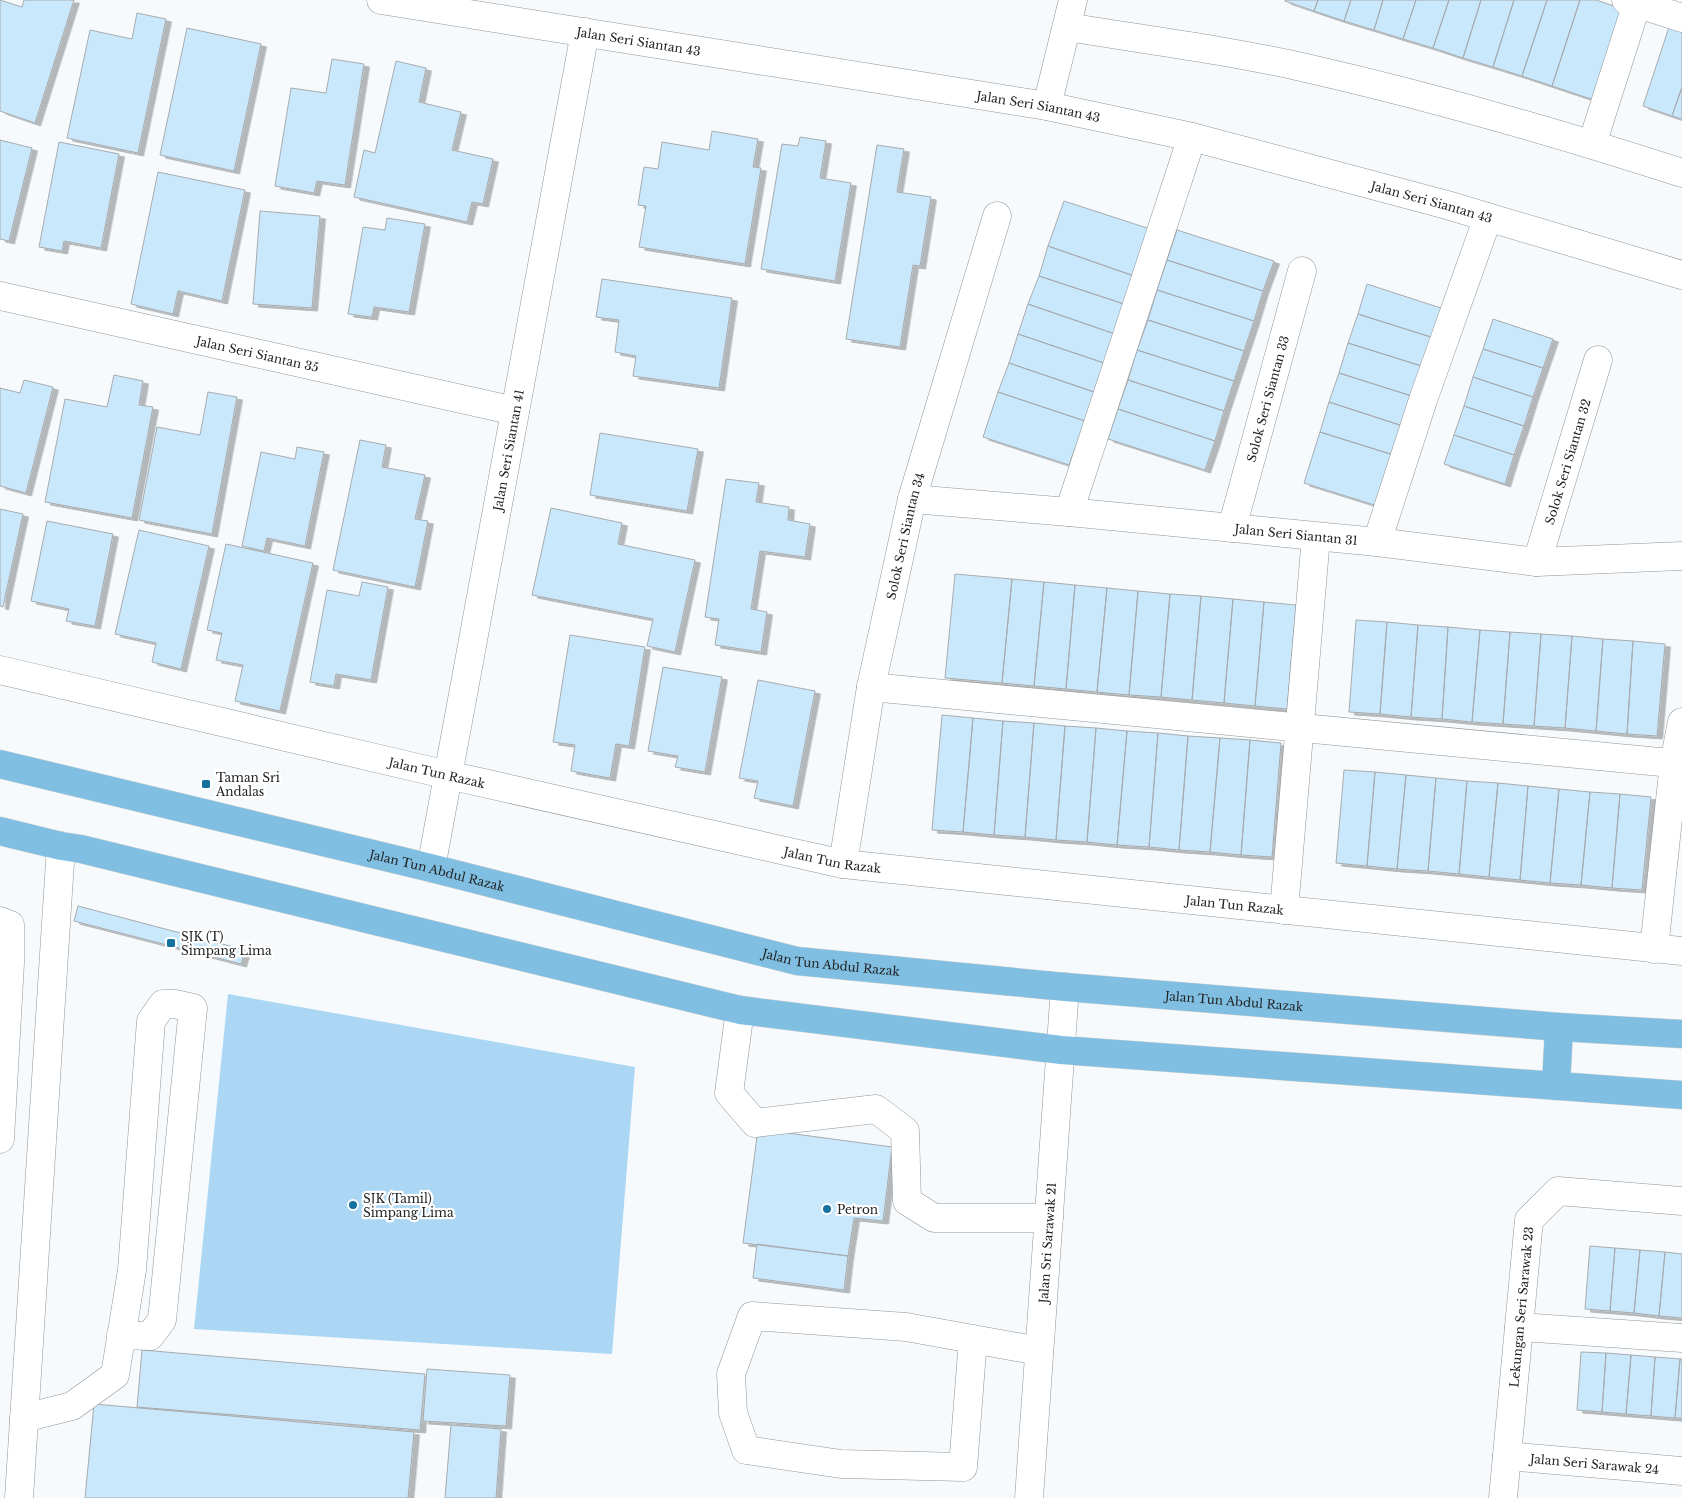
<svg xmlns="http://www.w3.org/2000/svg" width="1682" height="1498" font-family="'Libre Baskerville',serif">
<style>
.green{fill:#abd7f4}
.building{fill:#cae8fc;stroke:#a7abae;filter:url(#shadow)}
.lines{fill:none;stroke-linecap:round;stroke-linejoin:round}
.minor-casing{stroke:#919597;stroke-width:29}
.major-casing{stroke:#d3d3d3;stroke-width:29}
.minor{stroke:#fff;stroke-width:28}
.major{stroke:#80bfe1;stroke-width:28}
.poi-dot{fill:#1572a0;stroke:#fff;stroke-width:2}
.labels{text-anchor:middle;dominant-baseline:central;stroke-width:4.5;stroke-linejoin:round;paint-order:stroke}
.street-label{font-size:12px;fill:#222425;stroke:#fff}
.poi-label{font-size:12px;fill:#222425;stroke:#fff;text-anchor:start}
</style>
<defs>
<filter id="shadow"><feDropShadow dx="5.5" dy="3" stdDeviation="0" flood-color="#0004"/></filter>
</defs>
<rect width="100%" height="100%" fill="#f6fafd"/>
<path class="green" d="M228,994L635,1067L612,1354L194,1329Z"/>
<path class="building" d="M0,0L22,7L24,0H74L35,123L0,111Z
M1285,0H1318L1314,11L1285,1Z
M1318,0H1351L1344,21L1314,11Z
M1351,0H1383L1374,30L1344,21Z
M1383,0H1416L1403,39L1374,30Z
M1416,0H1449L1433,48L1403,39Z
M1449,0H1481L1463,58L1433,48Z
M1481,0H1514L1493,67L1463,58Z
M1514,0H1547L1522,76L1493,67Z
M1547,0H1580L1552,86L1522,76Z
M1580,0H1596L1623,9L1594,100L1552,86Z
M137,13L166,19L138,153L67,138L90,30L132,39Z
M1670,24L1682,28V87L1672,116L1643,106Z
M187,28L261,44L234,171L160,155Z
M332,59L364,64L345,185L317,181L314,193L275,186L291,88L326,93Z
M396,61L426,68L419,102L461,112L452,150L493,159L483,204L472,202L467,222L354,197L364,150L375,153Z
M1682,87V119L1672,116Z
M712,131L758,139L753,167L761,168L745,264L639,247L646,206L638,205L644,167L658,169L662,142L709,150Z
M800,137L826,141L820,178L851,183L835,281L761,269L782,144L798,146Z
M0,140L32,148L9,241L0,239Z
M59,142L119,154L101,248L64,241L62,251L39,247Z
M877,145L904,149L897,192L931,197L920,266L913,265L900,347L846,339Z
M158,172L245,190L222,301L178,291L173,314L131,304Z
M1064,201L1150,229L1134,276L1048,246Z
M260,211L320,216L312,308L253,304Z
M387,218L425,224L409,312L374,307L372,317L348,314L363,227L385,230Z
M1177,230L1274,261L1263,291L1167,260Z
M1048,246L1134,276L1124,304L1039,276Z
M1167,260L1263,291L1254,321L1157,290Z
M1039,276L1124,304L1115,334L1028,304Z
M602,279L732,298L719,388L633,376L636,356L615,352L619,320L596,317Z
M1367,284L1447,310L1437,339L1358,314Z
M1157,290L1254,321L1244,351L1148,320Z
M1028,304L1115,334L1104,363L1018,334Z
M1358,314L1437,339L1428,368L1348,343Z
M1493,319L1553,339L1543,368L1483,349Z
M1148,320L1244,351L1234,381L1137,350Z
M1018,334L1104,363L1094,392L1009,363Z
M1348,343L1428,368L1418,398L1339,373Z
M1483,349L1543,368L1533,397L1473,377Z
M1137,350L1234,381L1224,411L1128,380Z
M1009,363L1094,392L1085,421L998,392Z
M1339,373L1418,398L1409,428L1329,402Z
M114,375L143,381L139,405L153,407L132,518L45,502L65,399L107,407Z
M1473,377L1533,397L1524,426L1464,406Z
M24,380L53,387L26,493L0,486V388L20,393Z
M1128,380L1224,411L1215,441L1118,409Z
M208,392L237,397L212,534L139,520L157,427L200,435Z
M998,392L1085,421L1069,465L983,437Z
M1329,402L1409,428L1400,457L1320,432Z
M1464,406L1524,426L1514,455L1454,435Z
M1118,409L1215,441L1205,470L1108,439Z
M1320,432L1400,457L1384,508L1304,483Z
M600,433L698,449L687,511L590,495Z
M1454,435L1514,455L1505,484L1444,464Z
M360,440L386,445L382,467L425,475L415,519L428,521L415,587L333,570Z
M297,447L324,452L305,546L267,538L264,551L242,546L261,452L295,459Z
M726,479L759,483L756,502L789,507L788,520L810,524L805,557L760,551L751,609L767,612L761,652L715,645L719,619L705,617Z
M551,508L622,523L618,544L695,560L675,652L647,646L653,619L532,595Z
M0,509L23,514L3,607L0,606Z
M47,521L113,534L95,626L66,621L69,609L31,601Z
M139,530L209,546L181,669L152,662L156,643L115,634Z
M226,544L313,563L280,711L235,701L243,665L216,660L222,633L207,630Z
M955,574L1012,579L1002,683L945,678Z
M1012,579L1044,582L1034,686L1002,683Z
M362,582L388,587L371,680L336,674L334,686L310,682L327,590L359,596Z
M1044,582L1075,585L1066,689L1034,686Z
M1075,585L1107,588L1097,692L1066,689Z
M1107,588L1138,591L1129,695L1097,692Z
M1138,591L1170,594L1161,697L1129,695Z
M1170,594L1201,596L1192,700L1161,697Z
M1201,596L1233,599L1224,703L1192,700Z
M1233,599L1264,602L1255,706L1224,703Z
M1264,602L1296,605L1287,709L1255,706Z
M1356,620L1387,622L1380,714L1349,712Z
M1387,622L1418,625L1411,717L1380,714Z
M1418,625L1448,627L1442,719L1411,717Z
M1448,627L1480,630L1472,722L1442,719Z
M1480,630L1510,632L1503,724L1472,722Z
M1510,632L1541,634L1534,726L1503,724Z
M1541,634L1572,636L1565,728L1534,726Z
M570,635L645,647L629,746L616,744L610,778L571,771L575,745L553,742Z
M1572,636L1603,639L1596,731L1565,728Z
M1603,639L1633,641L1627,734L1596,731Z
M1633,641L1665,644L1657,736L1627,734Z
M663,667L722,677L705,772L675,767L678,756L648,751Z
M758,680L815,691L793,806L754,798L758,781L739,778Z
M942,715L973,718L963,832L932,830Z
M973,718L1003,721L994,835L963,832Z
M1003,721L1034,723L1025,837L994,835Z
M1034,723L1065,726L1056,840L1025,837Z
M1065,726L1096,728L1087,842L1056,840Z
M1096,728L1127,731L1117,845L1087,842Z
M1127,731L1158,733L1149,847L1117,845Z
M1158,733L1188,736L1179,850L1149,847Z
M1188,736L1220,738L1210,852L1179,850Z
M1220,738L1250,740L1241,855L1210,852Z
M1250,740L1281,743L1272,857L1241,855Z
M1344,770L1375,772L1367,866L1336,863Z
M1375,772L1406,775L1397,869L1367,866Z
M1406,775L1436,778L1428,871L1397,869Z
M1436,778L1467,781L1459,874L1428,871Z
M1467,781L1498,783L1489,877L1459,874Z
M1498,783L1528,786L1520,880L1489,877Z
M1528,786L1559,789L1550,883L1520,880Z
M1559,789L1590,792L1581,885L1550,883Z
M1590,792L1620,794L1612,888L1581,885Z
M1620,794L1651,797L1642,890L1612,888Z
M78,906L245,950L241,964L74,921Z
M758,1129L892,1147L883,1221L854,1218L848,1256L743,1243Z
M757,1244L848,1256L844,1290L753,1278Z
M1590,1246L1615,1248L1610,1311L1585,1309Z
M1615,1248L1640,1250L1634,1313L1610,1311Z
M1640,1250L1665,1252L1659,1316L1634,1313Z
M1665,1252L1682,1254V1318L1659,1316Z
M142,1350L425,1374L420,1430L137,1407Z
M1581,1352L1606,1353L1602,1412L1577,1410Z
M1606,1353L1631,1355L1626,1414L1602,1412Z
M1631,1355L1655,1357L1651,1416L1626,1414Z
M1655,1357L1680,1359L1675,1418L1651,1416Z
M1680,1359H1682V1418H1675Z
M427,1369L510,1375L506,1426L423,1421Z
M94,1404L414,1432L408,1498H85Z
M451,1425L501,1429L496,1498H445Z"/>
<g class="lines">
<g class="minor-casing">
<g id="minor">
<path id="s1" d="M381,0L1047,106L1192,137L1447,205L1682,275"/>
<path d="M1626,0L1682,18"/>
<path d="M1067,27C1147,40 1227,50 1306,68C1433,97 1558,133 1682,173"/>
<path d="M1047,106L1073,0"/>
<path d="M1592,144L1638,0"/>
<path id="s2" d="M0,296L515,411"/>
<path id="s3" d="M912,499L1069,512L1377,542L1537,562L1682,556"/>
<path d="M1069,512L1192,137"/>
<path id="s4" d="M1232,528L1302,271"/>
<path d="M1377,542L1423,400L1488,217"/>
<path id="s5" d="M1537,562L1598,360"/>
<path id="s6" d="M0,670L448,775L843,864L1682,951"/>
<path d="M871,687L1682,764"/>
<path id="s7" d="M843,864L871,687L912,499L997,216"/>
<path id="s8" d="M431,868L585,32"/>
<path d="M1284,910L1316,537"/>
<path d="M0,921L10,925V963L0,1139"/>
<path d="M1654,949L1674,763L1682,722"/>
<path d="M740,1010L729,1093L755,1123L876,1109L905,1131L907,1201L934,1218H1049"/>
<path d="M1519,1327L1682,1338"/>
<path d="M973,1339L963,1467L841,1464L746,1450L733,1413L731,1374L752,1316L906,1327L1039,1351"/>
<path d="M24,1418L72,1406L115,1375L132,1270L151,1021L163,1004H175L193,1008L162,1320L150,1336L121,1335"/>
<path id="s9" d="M1507,1456L1682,1471"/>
<path d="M19,1498L61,846"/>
<path id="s10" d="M1029,1498L1065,987"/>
<path id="s11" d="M1503,1498L1529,1220L1558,1191L1682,1201"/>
</g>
</g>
<g class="major-casing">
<g id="major">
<path id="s12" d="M0,764L431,868L797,961L1065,987L1559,1027L1682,1034"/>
<path d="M0,831L61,846L81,849L740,1010L1061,1050L1682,1095"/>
<path d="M1556,1086L1559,1027"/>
</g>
</g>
<use href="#minor" class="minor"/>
<use href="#major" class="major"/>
</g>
<g class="poi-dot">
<rect x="201" y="779" width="10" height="10" rx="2.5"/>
<rect x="166" y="938" width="10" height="10" rx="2.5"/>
<circle cx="353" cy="1205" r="5"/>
<circle cx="827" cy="1209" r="5"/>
</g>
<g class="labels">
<g class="street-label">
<text stroke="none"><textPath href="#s1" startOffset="261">Jalan Seri Siantan 43</textPath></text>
<text stroke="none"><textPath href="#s1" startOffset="666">Jalan Seri Siantan 43</textPath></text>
<text stroke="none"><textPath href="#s1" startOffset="1071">Jalan Seri Siantan 43</textPath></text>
<text stroke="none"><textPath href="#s2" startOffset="264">Jalan Seri Siantan 35</textPath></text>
<text stroke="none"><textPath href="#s4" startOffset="134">Solok Seri Siantan 33</textPath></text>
<text stroke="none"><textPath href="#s8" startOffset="425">Jalan Seri Siantan 41</textPath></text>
<text stroke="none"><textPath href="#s5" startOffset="105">Solok Seri Siantan 32</textPath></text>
<text stroke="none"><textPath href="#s3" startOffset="386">Jalan Seri Siantan 31</textPath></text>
<text stroke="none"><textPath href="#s7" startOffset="334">Solok Seri Siantan 34</textPath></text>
<text stroke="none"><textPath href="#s6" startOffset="449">Jalan Tun Razak</textPath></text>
<text stroke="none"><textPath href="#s6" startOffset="854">Jalan Tun Razak</textPath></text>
<text stroke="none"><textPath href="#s12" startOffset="450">Jalan Tun Abdul Razak</textPath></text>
<text stroke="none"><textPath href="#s6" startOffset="1259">Jalan Tun Razak</textPath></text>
<text stroke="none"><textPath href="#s12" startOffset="855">Jalan Tun Abdul Razak</textPath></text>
<text stroke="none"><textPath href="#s12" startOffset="1260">Jalan Tun Abdul Razak</textPath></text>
<text stroke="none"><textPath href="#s10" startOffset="256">Jalan Sri Sarawak 21</textPath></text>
<text stroke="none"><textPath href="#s11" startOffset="192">Lekungan Seri Sarawak 23</textPath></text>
<text stroke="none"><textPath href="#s9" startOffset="88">Jalan Seri Sarawak 24</textPath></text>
</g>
<g class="poi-label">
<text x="216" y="777">Taman Sri<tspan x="216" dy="14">Andalas</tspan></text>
<text x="181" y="936">SJK (T)<tspan x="181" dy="14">Simpang Lima</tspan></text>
<text x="363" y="1198">SJK (Tamil)<tspan x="363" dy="14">Simpang Lima</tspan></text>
<text x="837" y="1209">Petron</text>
</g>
</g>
</svg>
